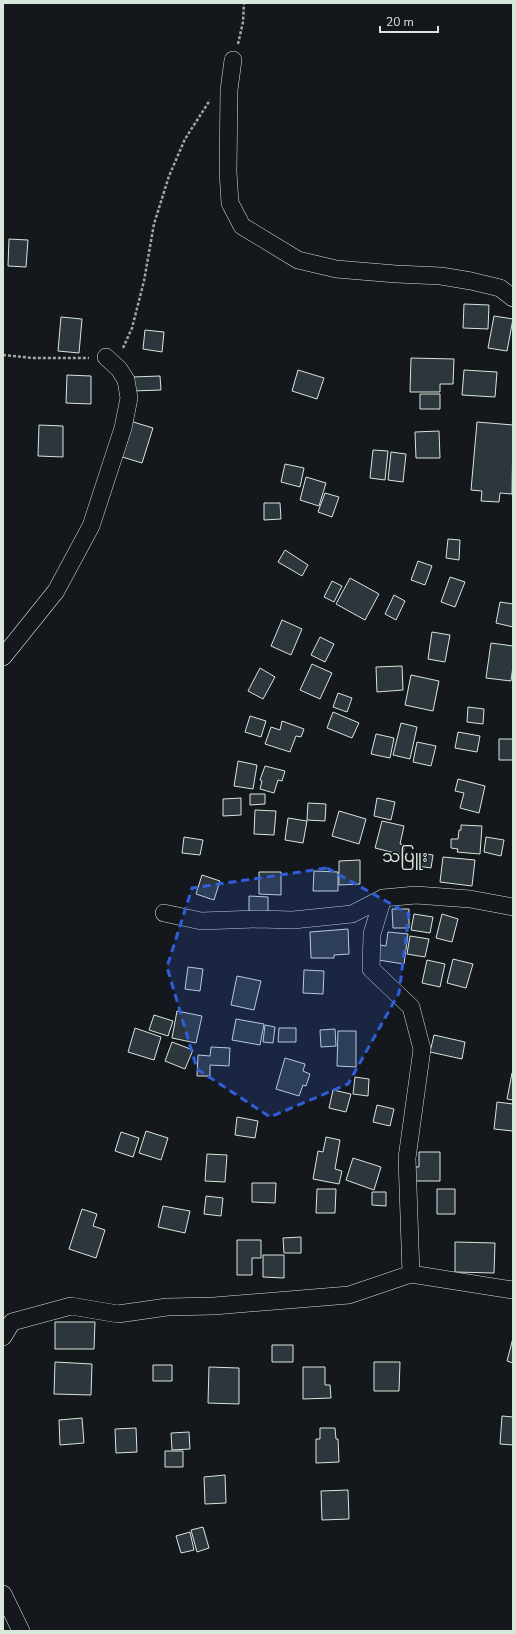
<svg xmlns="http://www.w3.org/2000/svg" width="516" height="1634" font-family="'Nunito Sans','Noto Sans Myanmar',sans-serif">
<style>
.building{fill:#2c363c;stroke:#d8e6dc}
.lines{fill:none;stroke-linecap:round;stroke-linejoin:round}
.minor-casing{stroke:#d8e6dc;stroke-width:18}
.path{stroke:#9da8a2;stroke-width:2.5;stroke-dasharray:3 2;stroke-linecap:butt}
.minor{stroke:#14181c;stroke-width:17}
.marked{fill:#305dd8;fill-opacity:0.2;stroke:#305dd8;stroke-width:3;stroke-dasharray:8 5;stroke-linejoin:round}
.labels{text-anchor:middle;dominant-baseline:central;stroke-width:3;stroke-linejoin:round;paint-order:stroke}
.quarter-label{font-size:16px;fill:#d8e6dc;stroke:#14181c}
</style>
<rect width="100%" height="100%" fill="#14181c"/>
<path class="building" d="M9,239L28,240L26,267L8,266Z
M464,304L489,305L488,329L463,328Z
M494,316L513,319L507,351L488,348Z
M61,317L82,319L79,353L58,351Z
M145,330L164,332L162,352L143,349Z
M411,358L454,359L453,384H440V392H410Z
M298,370L324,378L317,399L292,391Z
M464,370L497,372L495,397L462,395Z
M67,375L91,376V404L66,403Z
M160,376L161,390L132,391V377Z
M420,394H440V409H420Z
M130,421L153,428L142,463L119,456Z
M477,422L513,425L512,494L500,493L499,502L481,501L482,491L471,490Z
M39,425L63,426V457L38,456Z
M439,431L440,458H416L415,432Z
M373,450L388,451L385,480L370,478Z
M391,452L406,454L403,482L388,480Z
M285,464L304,468L300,487L281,482Z
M306,477L326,483L319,506L300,500Z
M325,493L339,497L332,517L318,512Z
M264,503H280L281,519L264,520Z
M448,539L460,540L459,560L446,558Z
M285,550L308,565L302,576L278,562Z
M418,561L432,566L425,585L411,580Z
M450,577L465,582L455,607L441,602Z
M350,578L379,594L365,620L336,604Z
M332,581L342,586L334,602L324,597Z
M394,595L405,601L396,620L385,614Z
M500,602L513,604V627L496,623Z
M282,620L302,629L291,655L271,646Z
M432,632L450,635L445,662L428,659Z
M320,637L334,644L325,662L311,655Z
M491,643L513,646V666L511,681L486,678Z
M312,664L332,673L320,699L300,690Z
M402,666L403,690L377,692L376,667Z
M260,668L275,677L263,699L248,691Z
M411,675L439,681L433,711L405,705Z
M338,693L352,698L347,712L333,707Z
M468,707L484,709L483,724L467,722Z
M333,712L359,723L352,738L327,728Z
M250,716L266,721L261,737L245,732Z
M282,721L304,729L301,737L296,736L290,752L265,744L271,727L280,730Z
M401,723L417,727L410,759L393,755Z
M458,732L480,736L477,752L455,748Z
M376,734L394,738L390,758L371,754Z
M499,739H513V760H499Z
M417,742L436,746L431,766L413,762Z
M238,761L257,765L253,789L234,786Z
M265,766L285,771L282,781L278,780L274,793L260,789L262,781L260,780Z
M458,779L485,786L479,813L460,808L464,793L455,791Z
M250,794H265V804L250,805Z
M241,798V815L223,816V799Z
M377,798L395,802L391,820L374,816Z
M308,803L326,804L325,821L307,820Z
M255,810L276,811L274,835L254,834Z
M339,811L366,819L359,844L332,836Z
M288,818L307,821L303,843L285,840Z
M382,821L404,826L400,844L405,845L403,855L375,848Z
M461,825L482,826L480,854L457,852L458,849L451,848V839H458L459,830H461Z
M184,837L203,840L200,855L182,853Z
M486,837L504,840L501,856L484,852Z
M419,853L433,855L431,868L417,866Z
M443,857L475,860L472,886L440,882Z
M360,860V884L339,885V861Z
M314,871L338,872V891H313Z
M259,872H281V895L259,894Z
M202,875L220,881L214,900L196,894Z
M249,896L268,897V913L249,912Z
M392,909H409V928H393Z
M414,914L433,917L430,933L411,930Z
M442,914L458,919L452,942L436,938Z
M348,929L349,954L334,955V958H311L310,932Z
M388,932L408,934L404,964L378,960L380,945L386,946Z
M410,936L429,939L425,957L407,954Z
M453,959L473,964L466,988L447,983Z
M427,960L445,964L440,987L422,983Z
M188,967L203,969L200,991L185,989Z
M304,970L324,971L323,994L303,993Z
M237,976L261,981L254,1010L231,1005Z
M177,1011L202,1016L196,1043L172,1038Z
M154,1015L173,1021L168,1036L149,1030Z
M236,1019L264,1024L260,1045L232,1040Z
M265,1025L275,1027L273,1043L263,1042Z
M135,1028L161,1037L154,1060L128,1052Z
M279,1028H296V1042H278Z
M335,1029L336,1046L321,1047L320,1030Z
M338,1031H356V1067L337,1066Z
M434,1035L465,1042L462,1059L430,1052Z
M172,1042L193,1050L185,1069L165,1061Z
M211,1047L230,1048L229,1066L210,1065V1076H197L198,1055L210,1056Z
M285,1058L305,1064L303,1071L310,1074L306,1086L303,1085L299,1096L276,1089Z
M512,1073L513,1074V1100L507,1099Z
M355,1077L369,1079L368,1096L353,1094Z
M333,1090L351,1094L346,1112L329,1108Z
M497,1102L513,1104V1131L494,1129Z
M377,1105L394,1109L390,1126L373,1122Z
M237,1117L258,1121L255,1138L235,1135Z
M146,1131L168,1138L161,1160L139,1153Z
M121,1132L139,1138L133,1157L115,1151Z
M326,1137L340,1140L335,1169L342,1171L339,1184L313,1179L318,1151L323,1152Z
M419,1152H440V1181H412V1167H419Z
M207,1154L227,1155L225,1182L205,1181Z
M353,1158L381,1167L374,1190L346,1180Z
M252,1183H276L275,1203L252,1202Z
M317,1189H336L335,1213H316Z
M437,1189H455V1214H437Z
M372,1192H386V1206L372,1205Z
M206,1196L223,1198L221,1216L204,1214Z
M163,1206L190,1211L185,1233L158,1227Z
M82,1209L97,1214L93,1226L105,1230L96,1258L69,1249Z
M301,1237V1253H284L283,1238Z
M237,1240H261V1258H252V1275H237Z
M455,1242L495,1243L494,1273L455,1272Z
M263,1255H284V1278L263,1277Z
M55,1322H95L94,1349H55Z
M513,1338V1363L507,1361Z
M272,1345H293V1362H272Z
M55,1362L92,1364L91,1395L54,1394Z
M374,1362H400L399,1391H374Z
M153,1365H172V1381H153Z
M209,1367L239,1368V1404L208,1403Z
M303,1367H325V1385H330L331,1398L303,1399Z
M502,1416L513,1417V1445L500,1444Z
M82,1418L84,1443L60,1445L59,1420Z
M136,1428L137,1452L116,1453L115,1429Z
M320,1428H335L336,1439H338L339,1462L316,1463V1439H320Z
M189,1432L190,1449L172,1450L171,1433Z
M165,1451H183V1467H165Z
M225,1475L226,1503L205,1504L204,1477Z
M348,1490L349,1519L322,1520L321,1491Z
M203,1527L209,1548L197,1552L191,1530Z
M190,1532L194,1550L181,1553L176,1536Z"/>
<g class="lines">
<g class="minor-casing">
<path id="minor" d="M233,60L229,90L228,172L230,203L242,226L298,260L336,269L396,274L441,276L471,281L500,288L513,298
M3,657L56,591L91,526L123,428L129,398L126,380L119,369L106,357
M164,913L201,921L258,919L293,920L352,914L383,898
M411,1274L407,1158L422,1049L411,1007L371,969L372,934L383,898L416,895L470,899L513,907
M3,1337L12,1322L71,1306L118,1314L167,1307L214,1306L349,1295L411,1274L513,1290
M3,1594L21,1631"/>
</g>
<path class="path" d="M238,44L243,22L244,3
M123,348L132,328L144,281L154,224L169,176L185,139L210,100
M3,355L32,358H89"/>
<use href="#minor" class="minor"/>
</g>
<path class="marked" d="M327,868L409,914L399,993L348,1084L270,1117L197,1069L167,967L192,888Z"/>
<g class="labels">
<g class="quarter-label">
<text x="405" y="857">သပြူး</text>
</g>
</g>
<rect width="516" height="1634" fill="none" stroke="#d8e6dc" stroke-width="8"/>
<path d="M380 26v6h58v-6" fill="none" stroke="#d8e6dc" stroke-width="2"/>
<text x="386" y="26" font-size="12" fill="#d8e6dc" stroke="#14181c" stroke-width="3" paint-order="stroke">20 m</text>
</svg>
